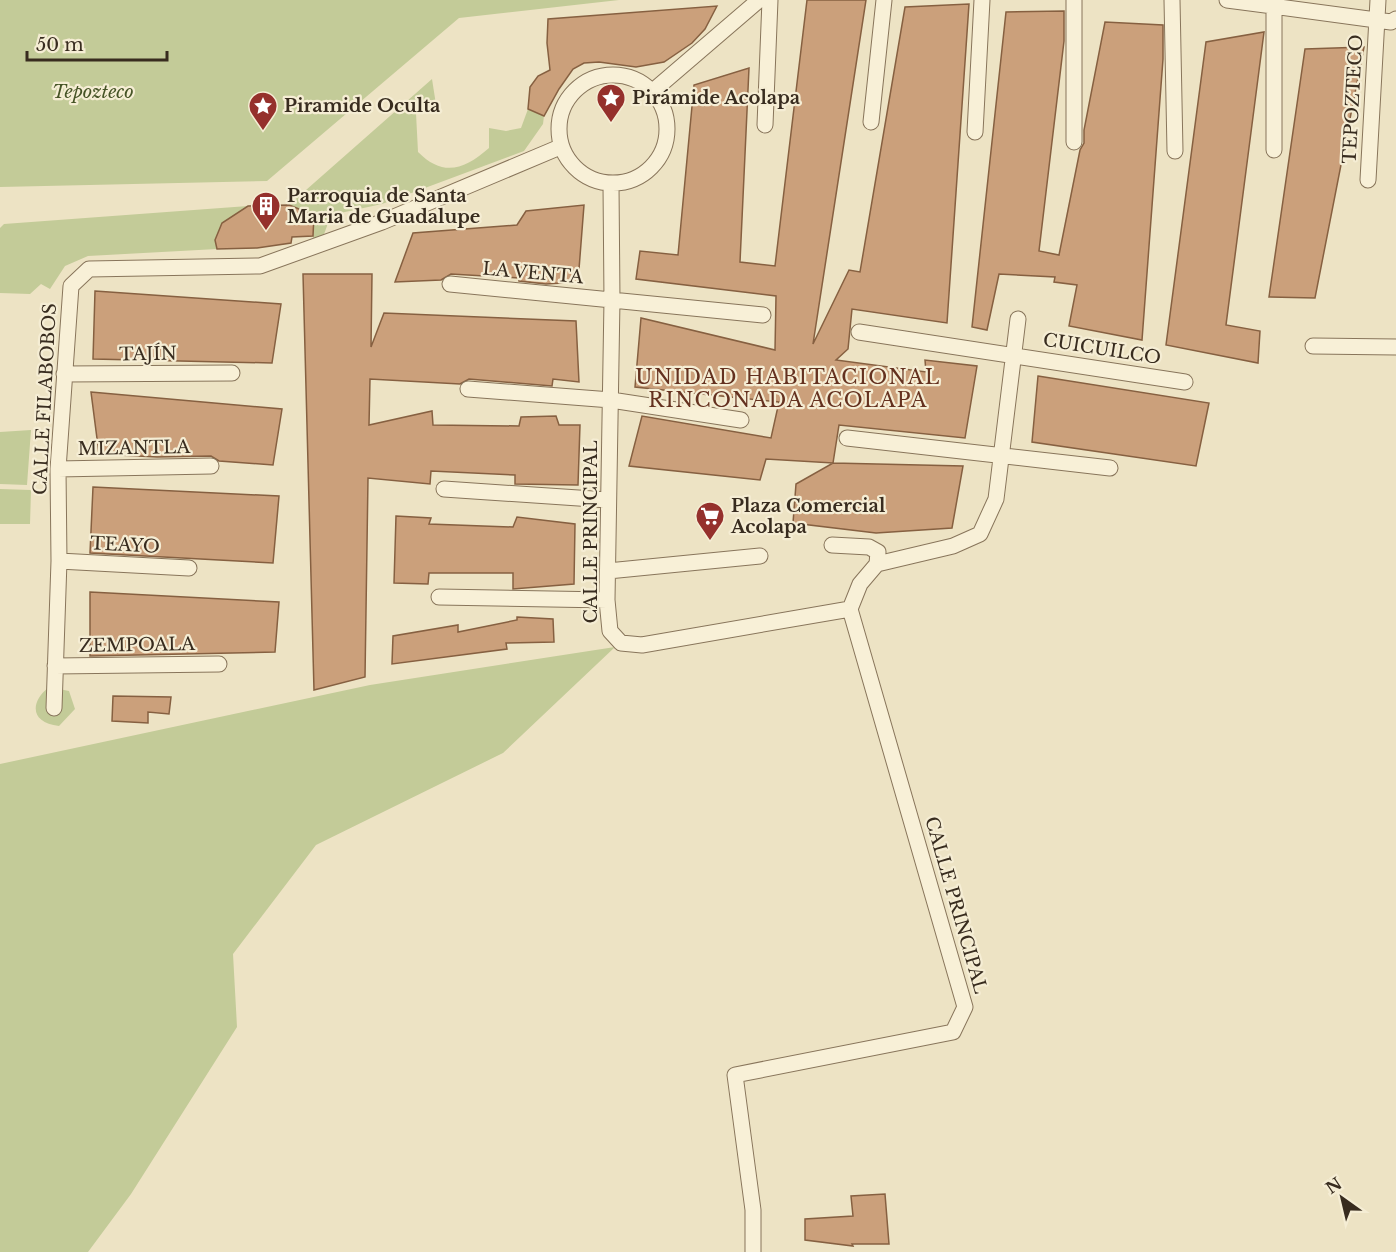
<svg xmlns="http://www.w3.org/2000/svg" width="1396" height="1252" font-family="'Libre Baskerville',serif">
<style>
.green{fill:#c3cb98}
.building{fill:#cba07b;stroke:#866041;stroke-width:1.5}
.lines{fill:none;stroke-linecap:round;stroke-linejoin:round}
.street-casing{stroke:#88755b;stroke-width:17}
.street{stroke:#f8f0d7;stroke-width:15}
.labels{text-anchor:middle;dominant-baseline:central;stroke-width:4.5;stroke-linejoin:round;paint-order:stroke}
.park-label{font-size:18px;font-style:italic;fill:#465426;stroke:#f5edd4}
.poi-label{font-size:18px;font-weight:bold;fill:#382c1f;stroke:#f5edd4;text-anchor:start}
.street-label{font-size:18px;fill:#382c1f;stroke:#f5edd4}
.neighbourhood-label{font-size:20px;letter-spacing:1.5px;fill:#64311f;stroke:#f5edd4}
</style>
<rect width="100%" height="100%" fill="#ede3c4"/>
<path class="green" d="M0,0H619L459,18L267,181L0,187Z
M432,79L437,111L416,113L418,152C443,177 464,170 489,148V128L506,131L521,128L528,109L544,116L543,124L524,151L382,204L331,215L323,237L313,239L314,215L289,205Z
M248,206L217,249L88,256L65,266L50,289L41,284L30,294L0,293V228L4,224Z
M31,430L27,485L0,484V432Z
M0,489L31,490L30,524H0Z
M615,647L503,753L316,845L233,954L237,1027L131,1194L88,1252H0V764L370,685Z
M49,687L69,691L75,709L59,726C31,723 29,703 49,687Z"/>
<path class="building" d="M807,0H866L813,344L849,270L860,272L905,7L969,4L947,323L852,309L848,349L836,360L926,372L925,360L977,366L965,438L839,425L833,463L766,459L760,480L629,466L642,416L771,438L779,402L635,387L641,318L775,350L776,296L636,279L640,251L678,255L694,85L749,68L740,262L775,266Z
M717,6L705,29L692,43L664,62L636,67L599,62L584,63L573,69L559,89L544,116L528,109L530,87L538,76L550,70L547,43L548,19Z
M1064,11V41L1039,251L1059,255L1080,150L1084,143V130L1105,22L1163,25V59L1142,340L1069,326L1077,285L1054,282L1055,277L999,274L987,330L972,327L1006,12Z
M1264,32L1226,325L1260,331L1258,363L1166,345L1206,42Z
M1364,47L1315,298L1269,297L1305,49Z
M289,205L314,215L313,236L292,237L291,243L257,248L217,249L215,240L222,223L248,206Z
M584,205L578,282L546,284L519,281V278L451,274L441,280L395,282L413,233L517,225L526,211Z
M303,274H372L371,347L384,313L576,321L579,382L553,379L552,386L469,379L460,384L370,379L369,425L432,411L433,425L519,426L521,417L556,416L559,425H580L578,485L515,484V475L431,471L430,484L368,478L365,677L314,690Z
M95,291L281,304L272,363L93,359Z
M1038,376L1209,403L1196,466L1032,442Z
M91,392L282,409L273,465L219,461L211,456L157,457L99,454Z
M833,463L963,466L952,528L876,533L793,523L796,484Z
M93,487L279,496L273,563L90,553Z
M396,516L431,518L429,524L513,527L517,517L575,524L574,584L513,589V573H429L428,584L394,583Z
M90,592L279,602L275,652L90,656Z
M517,617L553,619L554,642L506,643L507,649L392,664L393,636L458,625V632L517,620Z
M113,696L171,697L169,714L148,712V723L112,721Z
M885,1194L889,1244H852L853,1246L805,1240V1219L853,1216L851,1196Z"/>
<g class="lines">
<g class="street-casing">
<path id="street" d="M1074,0V142
M1172,0L1175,151
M1227,0L1391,22L1396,19
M559 129a54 54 0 1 1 108 0a54 54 0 1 1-108 0Z
M653,91L759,0
M871,122L884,0
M765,125L770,0
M975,132L982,0
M1274,150V0
M1368,180L1378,0
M611,185L612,300L607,600L610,631L621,643L642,645L850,609
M450,284L763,315
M859,332L1185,382
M1313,346L1396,347
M64,374L232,373
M468,389L611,400L741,420
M847,438L1110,468
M58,469L211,466
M444,489L608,500
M832,545L869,547L878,552L877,564
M59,561L189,568
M608,571L760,556
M439,597L607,600
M55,666L219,664
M54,708L59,561L58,469L71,286L89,269L260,266L382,222L560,147
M753,1252V1210L735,1075L953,1032L965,1007L850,609L860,584L877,564L953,546L980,534L996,499L1018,319"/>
</g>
<use href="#street" class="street"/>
</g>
<defs>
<g id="sight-pin" transform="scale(1.5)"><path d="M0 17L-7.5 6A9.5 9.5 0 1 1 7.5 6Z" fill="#95302c" stroke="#f5edd4"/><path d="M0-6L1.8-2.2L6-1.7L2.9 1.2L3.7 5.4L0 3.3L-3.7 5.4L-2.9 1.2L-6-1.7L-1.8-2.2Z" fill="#fff"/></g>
<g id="building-pin" transform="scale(1.5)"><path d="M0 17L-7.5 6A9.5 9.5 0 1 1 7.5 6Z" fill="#95302c" stroke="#f5edd4"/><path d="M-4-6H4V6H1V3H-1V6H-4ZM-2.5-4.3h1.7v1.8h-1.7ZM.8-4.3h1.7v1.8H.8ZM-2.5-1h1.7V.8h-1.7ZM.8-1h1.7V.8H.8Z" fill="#fff"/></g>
<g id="supermarket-pin" transform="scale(1.5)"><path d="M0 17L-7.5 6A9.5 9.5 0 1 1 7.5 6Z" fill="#95302c" stroke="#f5edd4"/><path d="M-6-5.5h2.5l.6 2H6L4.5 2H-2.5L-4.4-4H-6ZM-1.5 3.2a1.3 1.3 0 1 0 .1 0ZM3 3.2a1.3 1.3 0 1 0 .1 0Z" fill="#fff"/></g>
</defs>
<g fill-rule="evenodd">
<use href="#sight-pin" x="611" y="98"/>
<use href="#sight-pin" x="263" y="106"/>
<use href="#building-pin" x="266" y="206"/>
<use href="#supermarket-pin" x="710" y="516"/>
</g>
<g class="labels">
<g class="park-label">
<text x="93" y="92">Tepozteco</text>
</g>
<g class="poi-label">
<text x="632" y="98">Pirámide Acolapa</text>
<text x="284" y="106">Piramide Oculta</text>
<text x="287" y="196">Parroquia de Santa<tspan x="287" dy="21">Maria de Guadalupe</tspan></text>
<text x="731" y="506">Plaza Comercial<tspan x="731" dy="21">Acolapa</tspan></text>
</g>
<g class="street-label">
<text transform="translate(1353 99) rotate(-87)">TEPOZTECO</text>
<text transform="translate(533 273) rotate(5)">LA VENTA</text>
<text transform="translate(1102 349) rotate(9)">CUICUILCO</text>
<text transform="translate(148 354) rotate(-1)">TAJÍN</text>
<text transform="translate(45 399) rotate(-87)">CALLE FILABOBOS</text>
<text transform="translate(134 448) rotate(-1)">MIZANTLA</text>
<text transform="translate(591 532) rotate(-90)">CALLE PRINCIPAL</text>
<text transform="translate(125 545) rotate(3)">TEAYO</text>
<text transform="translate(137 645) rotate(-1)">ZEMPOALA</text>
<text transform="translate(956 905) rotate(74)">CALLE PRINCIPAL</text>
</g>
<g class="neighbourhood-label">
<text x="788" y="377">UNIDAD HABITACIONAL<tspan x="788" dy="23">RINCONADA ACOLAPA</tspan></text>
</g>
</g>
<g transform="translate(1342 1198) rotate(326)" stroke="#f5edd4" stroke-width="4.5" paint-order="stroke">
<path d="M0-4.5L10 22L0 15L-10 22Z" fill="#382c1f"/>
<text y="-9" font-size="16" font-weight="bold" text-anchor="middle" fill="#382c1f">N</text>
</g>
<path d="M27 51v9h140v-9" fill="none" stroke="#382c1f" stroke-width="3"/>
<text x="36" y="51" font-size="18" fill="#382c1f" stroke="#f5edd4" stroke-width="4.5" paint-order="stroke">50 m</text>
</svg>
